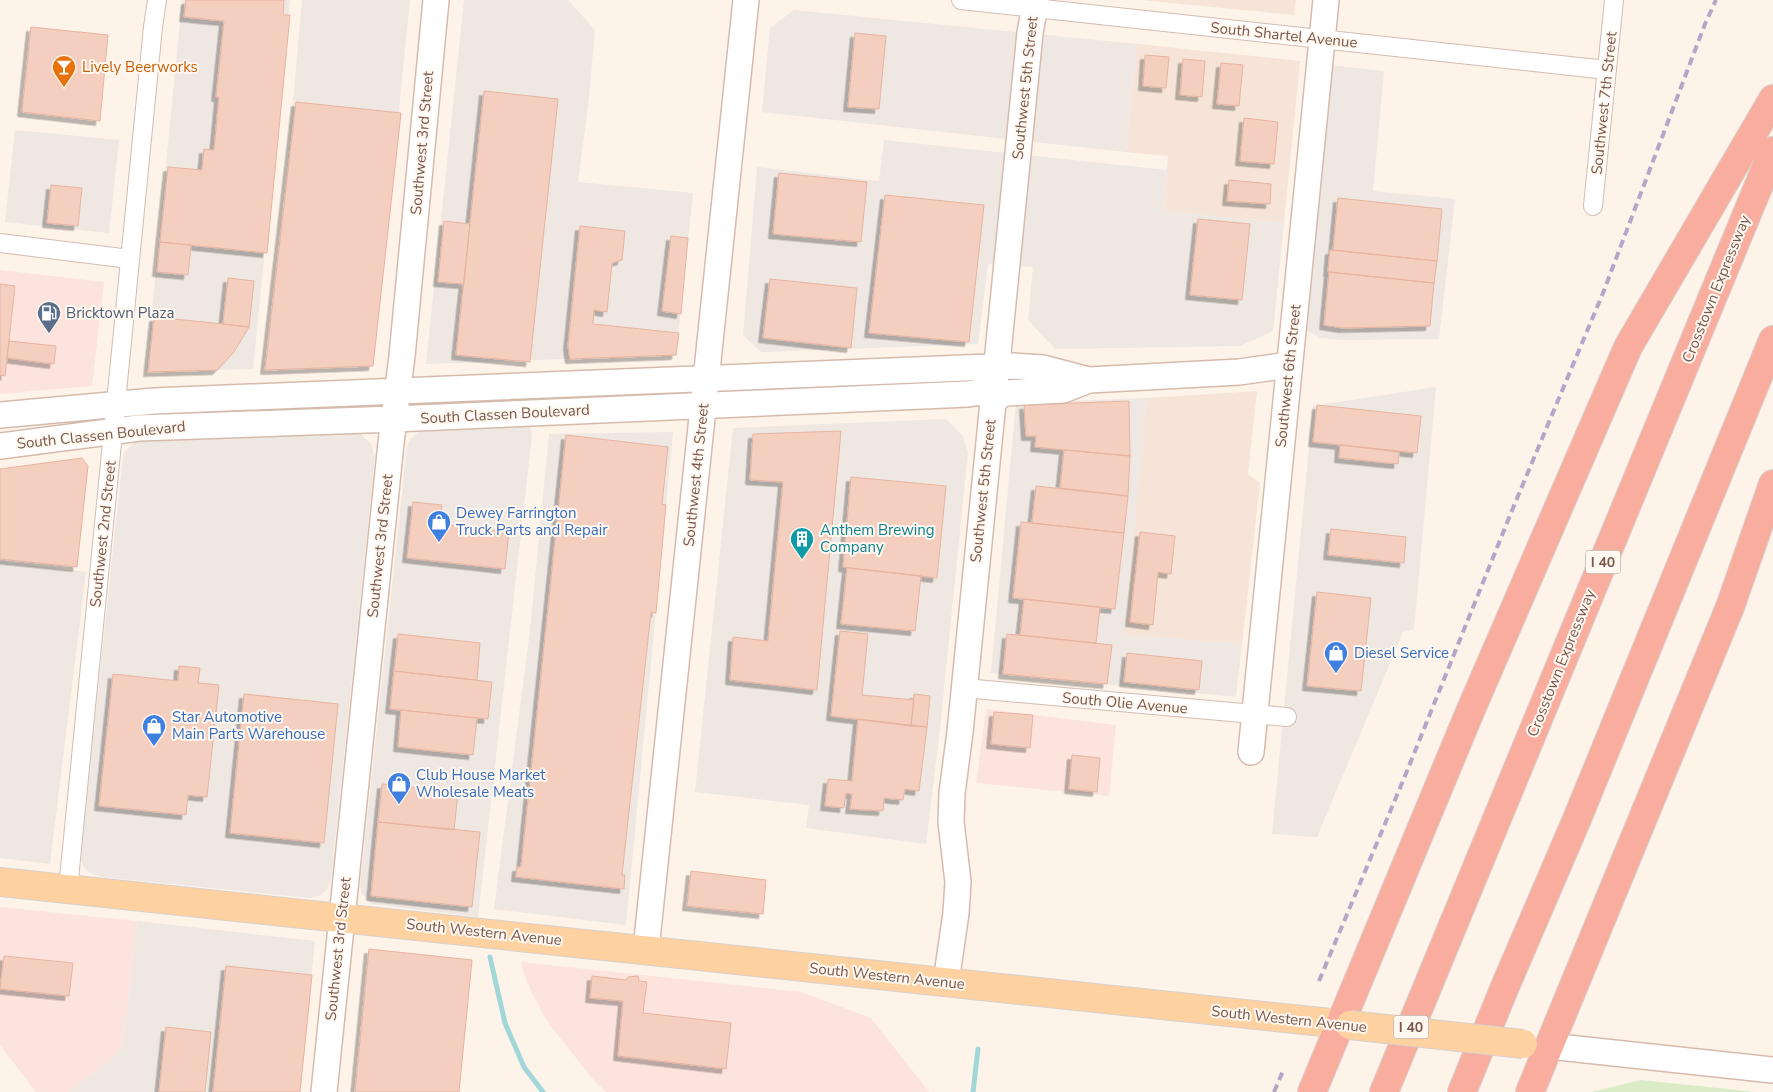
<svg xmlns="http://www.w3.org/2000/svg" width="1773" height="1092" font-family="'Nunito Sans',sans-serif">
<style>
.residential{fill:#f5e4d7}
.commercial{fill:#fde3dd}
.industrial{fill:#eee7e2}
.green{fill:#d9ecc6}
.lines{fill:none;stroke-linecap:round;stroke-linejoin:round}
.stream{stroke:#a2d7da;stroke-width:5}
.building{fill:#f4cfc0;stroke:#e7b39f;filter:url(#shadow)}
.street-casing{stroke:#d3bcb0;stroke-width:20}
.secondary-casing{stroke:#d6bbad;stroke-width:28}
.primary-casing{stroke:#d9d0cd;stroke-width:30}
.highway-casing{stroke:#d9d0cd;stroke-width:30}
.street{stroke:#fff;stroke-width:18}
.secondary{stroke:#fff;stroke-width:25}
.primary{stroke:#fdd1a0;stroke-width:28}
.highway{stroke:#f9ad9f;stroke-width:28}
.rail{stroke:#b5a6c9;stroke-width:4;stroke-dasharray:8 5;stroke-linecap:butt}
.primary-bridge-casing{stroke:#d9d0cd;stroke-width:30;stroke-linecap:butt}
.primary-bridge{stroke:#fdd1a0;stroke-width:28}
.labels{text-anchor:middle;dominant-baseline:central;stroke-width:4;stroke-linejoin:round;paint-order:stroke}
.shield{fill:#fff8f0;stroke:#a1877c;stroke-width:1}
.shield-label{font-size:14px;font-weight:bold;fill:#79574b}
.street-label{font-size:15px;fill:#79574b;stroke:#fff8f0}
.food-label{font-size:15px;fill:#c56008;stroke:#fff8f0;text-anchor:start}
.service-label{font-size:15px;fill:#4e5e75;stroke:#fff8f0;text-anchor:start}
.shop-label{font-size:15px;fill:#366cbe;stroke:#fff8f0;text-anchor:start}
.culture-label{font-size:15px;fill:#0d838f;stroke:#fff8f0;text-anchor:start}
</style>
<defs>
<filter id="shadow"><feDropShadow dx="-4.5" dy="4.5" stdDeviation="0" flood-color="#0004"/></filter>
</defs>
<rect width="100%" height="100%" fill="#fdf3e9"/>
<path class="residential" d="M1141,0H1296L1294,15Z
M1137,44L1300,61L1284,223L1164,211L1168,156L1126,152Z
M1257,391L1248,474L1260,483L1242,644L1124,635L1147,398Z"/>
<path class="commercial" d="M0,270L104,282L92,386L0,394Z
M986,709L1116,725L1109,796L976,783Z
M0,907L137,921L123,1045L114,1057L69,1092H36L0,1045Z
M521,962L801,992L871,1018L929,1092H606L591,1077L547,1021L532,993L525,977Z"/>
<path class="industrial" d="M182,0H290L253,369L146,372Z
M302,0H410L373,366L265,370L282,225Z
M464,0H568L595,30L588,106L578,182L693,193L676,355L426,364Z
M794,10L1137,44L1126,152L762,112L770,28Z
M1329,65L1384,71L1373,191L1455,199L1439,339L1343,340L1321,338L1302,328Z
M15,130L119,140L109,233L5,222Z
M884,140L1167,170L1164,211L1284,223L1273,331L1240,346L1055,349L1028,320L1033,267L988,264L978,344L761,352L743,335L757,167L879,181Z
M1436,387L1414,629L1403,632L1317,837L1272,834L1313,406Z
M1147,398L1125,635L1242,644L1236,697L991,673L1016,403Z
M946,419L963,436L968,452L940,729L926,844L806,828L809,805L695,792L733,428Z
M527,424L531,429L532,435L478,917L372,904L362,894L360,886L407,446L412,438L420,430Z
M347,429L361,434L371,444L375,457L331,880L327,890L319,896L309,898L102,877L90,873L83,866L80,856L122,466L124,453L134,442L145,437Z
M673,432L626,925L494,909L530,630L549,434Z
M0,561L86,572L50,864L0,858Z
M137,921L315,941L299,1092H69L114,1057L123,1045Z"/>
<path class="green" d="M1641,1080L1756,1092H1591Z"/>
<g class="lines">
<path class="stream" d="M490,957L505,1023L524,1067L543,1092
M973,1092L978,1049"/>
</g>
<path class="building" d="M186,0H284L283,15H290L267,253L160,242L168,167L202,170L204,149L214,150L219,97H216L224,21L184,17Z
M31,27L108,35L100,121L22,112Z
M855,33L886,36L879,109L848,107Z
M1145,55L1169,57L1166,88L1143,86Z
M1183,59L1205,61L1202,97L1180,95Z
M1221,63L1243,65L1239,106L1217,104Z
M484,91L558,99L530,362L456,355Z
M296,102L401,113L373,366L265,370Z
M1244,118L1278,122L1274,164L1240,161Z
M779,173L867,182L861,242L773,234Z
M1229,180L1271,184L1270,204L1227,201Z
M51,185L82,188L78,226L47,223Z
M885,195L984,205L969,342L869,333Z
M1338,198L1442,209L1437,261L1333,250Z
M1198,219L1250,224L1242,300L1190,295Z
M444,221L470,224L464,284L438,282Z
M580,226L625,231L622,260L612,263L607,312L594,310L593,324L679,333L676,355L570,359L568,346Z
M671,236L688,238L681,314L662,311Z
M160,242L191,245L188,275L157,272Z
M1330,250L1437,261L1434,283L1328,272Z
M1329,272L1434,283L1430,326L1343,328L1324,325Z
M228,278L254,281L249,327L223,324Z
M770,279L857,288L851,348L763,338Z
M0,284L15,286L5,376L0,375Z
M154,317L223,324L249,327L234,352L217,370L148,372Z
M9,341L56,346L54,364L7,358Z
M1129,401L1130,456L1035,447L1036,436H1026L1024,405Z
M1317,405L1421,416L1417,453L1313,442Z
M841,431L817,690L730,680L733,637L768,641L783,482L750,480L753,434Z
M566,435L668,447L662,504L666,505L656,613L651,612L622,875H625L624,889L516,877L517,867H521Z
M1340,445L1399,452L1398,464L1339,458Z
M1064,450L1130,456L1128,496L1060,488Z
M82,458L88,466L77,567L0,559V469Z
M851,477L946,486L937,578L843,567Z
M1036,486L1128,496L1124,533L1032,523Z
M413,502L442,505L440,524L509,532L505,569L407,558Z
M1021,522L1124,533L1115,609L1013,598Z
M1331,529L1406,537L1404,563L1328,555Z
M1140,532L1175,536L1171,574L1158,572L1153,625L1130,622Z
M847,568L921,576L915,631L841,624Z
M1317,592L1371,598L1361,691L1307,686Z
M1024,599L1100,607L1096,643L1020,635Z
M840,631L868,634L862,695L914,700L911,726L831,716Z
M398,634L480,643L477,680L394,671Z
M1007,634L1112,645L1107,684L1003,674Z
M1127,653L1202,661L1199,690L1124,682Z
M179,666L200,668L198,683L219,685L207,797L188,795L186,815L99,806L113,674L178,681Z
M394,671L492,682L488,719L390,709Z
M244,694L338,704L324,843L230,833Z
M914,694L930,696L927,727L911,726Z
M401,710L477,718L473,755L398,747Z
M994,712L1033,715L1030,748L991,744Z
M858,719L927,727L919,791L905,789L903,800L884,798L883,811L850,809L852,794L846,793L844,808L825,806L828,779L852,781Z
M1072,755L1100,758L1097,792L1069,789Z
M382,784L458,792L454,830L378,822Z
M378,822L480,832L472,907L371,896Z
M691,871L766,880L763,914L687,906Z
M369,949L472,960L459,1092H355Z
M4,956L73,963L69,996L0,989Z
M226,966L312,975L300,1092H213Z
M592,976L626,980L628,977L638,976L639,981L647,982L643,1013L731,1023L726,1069L618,1056L623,1001L590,998Z
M166,1027L211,1032L205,1092H159Z"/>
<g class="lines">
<g class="street-casing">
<path id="street" d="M961,0L1607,70
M1593,206L1614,0
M0,243L130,259
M964,688L1287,717
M68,889L153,27L157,0"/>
</g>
<g class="secondary-casing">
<path id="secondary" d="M992,404L999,396L1006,393L1063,390L1089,380L1239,372L1289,365
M0,415L154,401L1013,366L1043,368L1089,380
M0,446L139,428L394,419L968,394L981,392L991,379L996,366
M1251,752L1326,0
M646,949L746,0
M946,982L956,913L958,882L951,822L952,793L960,732L1030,33L1036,0
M1549,1046L1773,1070
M324,1092L391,443L402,356L436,0"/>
</g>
<g class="primary-casing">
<path id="primary" d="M0,882L1350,1025"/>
</g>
<g class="highway-casing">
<path id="highway" d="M1312,1092L1469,714L1628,347L1773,99
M1384,1092L1773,151
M1462,1092L1504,989L1577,819L1773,340
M1530,1092L1730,607L1773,484"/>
</g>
<use href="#street" class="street"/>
<use href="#secondary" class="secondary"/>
<use href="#primary" class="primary"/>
<use href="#highway" class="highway"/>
<path class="rail" d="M1319,981L1405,776L1513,508L1603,293L1705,24L1716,0
M1274,1092L1283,1071"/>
<g class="primary-bridge-casing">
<path id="primary-bridge" d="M1350,1025L1523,1044"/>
</g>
<use href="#primary-bridge" class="primary-bridge"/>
</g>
<defs>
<g id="bar-pin" transform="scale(1.25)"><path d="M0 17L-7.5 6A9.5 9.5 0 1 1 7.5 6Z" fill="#e8710a" stroke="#fff8f0"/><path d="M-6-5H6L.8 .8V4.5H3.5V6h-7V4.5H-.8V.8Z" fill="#fff"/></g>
<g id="fuel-pin" transform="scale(1.25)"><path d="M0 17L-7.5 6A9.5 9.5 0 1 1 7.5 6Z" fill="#5c6f8a" stroke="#fff8f0"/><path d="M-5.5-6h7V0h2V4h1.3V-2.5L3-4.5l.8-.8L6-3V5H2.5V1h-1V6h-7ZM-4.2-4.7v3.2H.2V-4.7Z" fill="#fff"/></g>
<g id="shop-pin" transform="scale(1.25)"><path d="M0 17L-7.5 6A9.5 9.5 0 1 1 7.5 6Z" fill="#3f7fe0" stroke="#fff8f0"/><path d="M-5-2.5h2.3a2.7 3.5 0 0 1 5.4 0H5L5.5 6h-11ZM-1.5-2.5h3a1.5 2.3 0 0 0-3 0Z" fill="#fff"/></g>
<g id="building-pin" transform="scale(1.25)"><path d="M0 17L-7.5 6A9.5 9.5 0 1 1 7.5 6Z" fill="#0f9aa8" stroke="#fff8f0"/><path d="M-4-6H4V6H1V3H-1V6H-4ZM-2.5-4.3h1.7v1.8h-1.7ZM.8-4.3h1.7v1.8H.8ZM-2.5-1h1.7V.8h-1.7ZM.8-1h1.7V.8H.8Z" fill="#fff"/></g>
</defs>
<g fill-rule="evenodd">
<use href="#bar-pin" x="64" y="67"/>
<use href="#fuel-pin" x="49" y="313"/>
<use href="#shop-pin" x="439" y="522"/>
<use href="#building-pin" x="802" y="539"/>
<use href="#shop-pin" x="1336" y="653"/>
<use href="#shop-pin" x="154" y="726"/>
<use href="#shop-pin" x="399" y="784"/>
</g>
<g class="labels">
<g class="shield">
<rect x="1585.5" y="550.5" width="35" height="23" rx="4"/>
<rect x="1393.5" y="1015.5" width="35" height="23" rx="4"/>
</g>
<g class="shield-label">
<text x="1603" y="562">I 40</text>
<text x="1411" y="1027">I 40</text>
</g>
<g class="street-label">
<text transform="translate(1284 35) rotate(6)">South Shartel Avenue</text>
<text transform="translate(1025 88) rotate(-84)">Southwest 5th Street</text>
<text transform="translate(1604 103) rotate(-84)">Southwest 7th Street</text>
<text transform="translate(422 143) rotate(-85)">Southwest 3rd Street</text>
<text transform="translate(1716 289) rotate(-68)">Crosstown Expressway</text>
<text transform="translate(1288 376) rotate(-84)">Southwest 6th Street</text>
<text transform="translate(505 414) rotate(-3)">South Classen Boulevard</text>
<text transform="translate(101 435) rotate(-6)">South Classen Boulevard</text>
<text transform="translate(696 475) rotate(-84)">Southwest 4th Street</text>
<text transform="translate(983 491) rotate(-84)">Southwest 5th Street</text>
<text transform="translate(103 534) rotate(-84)">Southwest 2nd Street</text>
<text transform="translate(380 546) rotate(-84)">Southwest 3rd Street</text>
<text transform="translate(1561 663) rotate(-68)">Crosstown Expressway</text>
<text transform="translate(1125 703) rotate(5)">South Olie Avenue</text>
<text transform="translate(484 932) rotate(6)">South Western Avenue</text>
<text transform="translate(338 949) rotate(-84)">Southwest 3rd Street</text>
<text transform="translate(887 976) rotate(6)">South Western Avenue</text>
<text transform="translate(1289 1019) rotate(6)">South Western Avenue</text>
</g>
<g class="food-label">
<text x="82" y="67">Lively Beerworks</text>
</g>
<g class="service-label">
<text x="66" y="313">Bricktown Plaza</text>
</g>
<g class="shop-label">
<text x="456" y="513">Dewey Farrington<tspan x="456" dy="17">Truck Parts and Repair</tspan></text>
<text x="1354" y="653">Diesel Service</text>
<text x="172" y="717">Star Automotive<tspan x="172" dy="17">Main Parts Warehouse</tspan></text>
<text x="416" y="775">Club House Market<tspan x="416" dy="17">Wholesale Meats</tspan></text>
</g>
<g class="culture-label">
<text x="820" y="530">Anthem Brewing<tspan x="820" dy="17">Company</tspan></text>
</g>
</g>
</svg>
